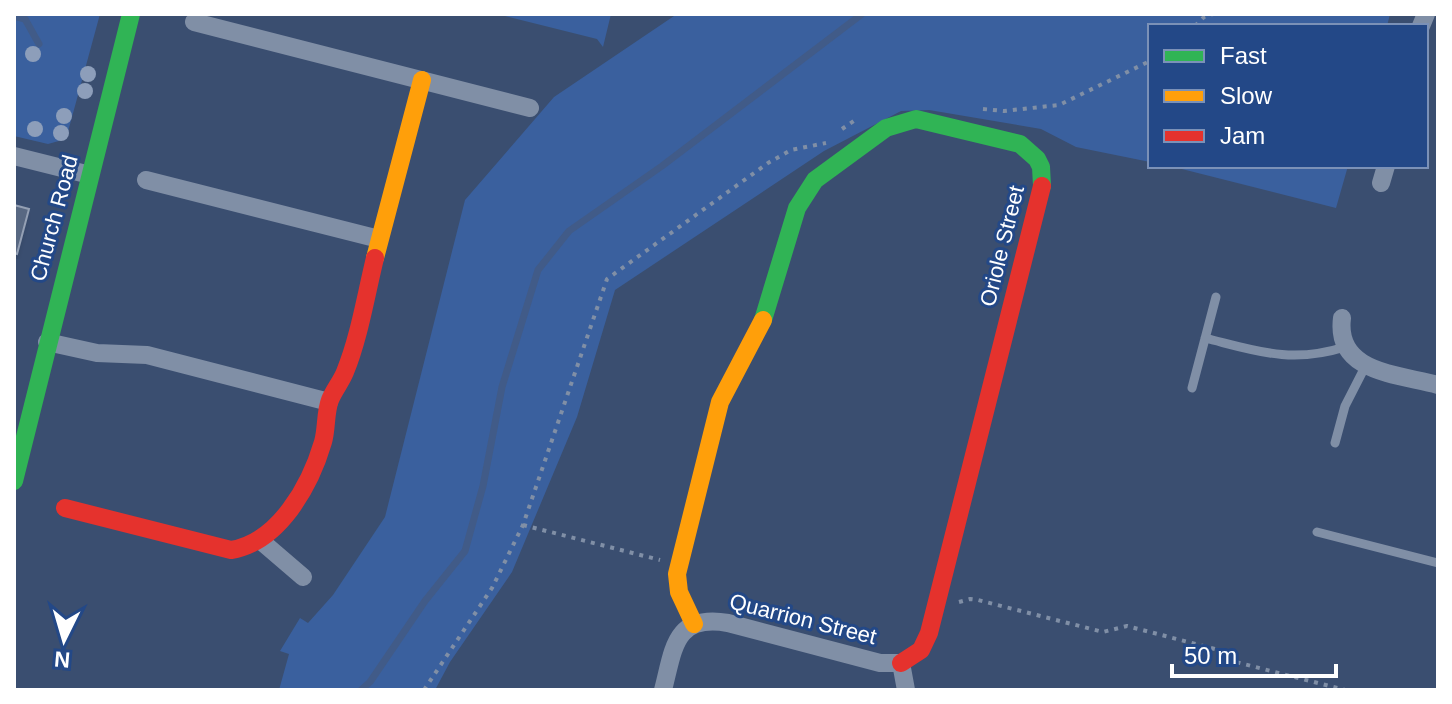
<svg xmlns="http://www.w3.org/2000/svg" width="1452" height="704" font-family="Helvetica,sans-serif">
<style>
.green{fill:#3a609e}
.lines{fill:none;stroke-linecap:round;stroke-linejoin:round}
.stream{stroke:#415b88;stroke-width:7}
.building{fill:#586782;stroke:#94a0b4;stroke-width:2;filter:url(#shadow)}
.path{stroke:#808fa6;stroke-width:4;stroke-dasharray:4 6;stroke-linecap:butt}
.lane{stroke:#808fa6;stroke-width:9}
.street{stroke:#808fa6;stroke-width:18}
.fast{stroke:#30b455;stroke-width:18}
.slow{stroke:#ff9f0a;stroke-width:18}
.jam{stroke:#e5322d;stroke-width:18}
.tree{fill:#8d9eba}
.labels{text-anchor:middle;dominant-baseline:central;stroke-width:6;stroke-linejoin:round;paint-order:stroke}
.street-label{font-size:22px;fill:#fff;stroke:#234887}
</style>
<defs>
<filter id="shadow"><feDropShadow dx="-7" dy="7" stdDeviation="4" flood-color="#0009"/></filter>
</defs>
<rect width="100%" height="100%" fill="#3a4e70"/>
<path class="green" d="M14,14H100L66,139L48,144L14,136Z
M497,14H611L603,47L597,39Z
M677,14H1390L1387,26H1150V162L1076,147L1041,129L929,110L901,111L824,151L615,290L577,417L512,572L450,662L435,690H279L289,654L280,651L300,618L308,623L333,595L385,517L465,200L554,97Z
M1170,166H1348L1336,208Z"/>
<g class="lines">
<path class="stream" d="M14,16L25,19L39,44
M361,690L370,682L425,601L465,551L483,486L502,387L538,270L569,231L662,166L862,14"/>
</g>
<path class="building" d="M14,205L29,209L17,254L14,253Z"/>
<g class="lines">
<path class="path" d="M1195,26L1204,17L1213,14
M983,109L1004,111L1059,105L1150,61
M842,129L858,118
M523,525L660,560
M959,602L970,599L978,600L1103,632L1127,626L1215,649L1228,660L1345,690
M424,690L492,588L523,525L607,279L768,163L791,150L826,143"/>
<path class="lane" d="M1205,338C1257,351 1291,364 1345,347
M1192,388L1216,297
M1335,443L1345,406L1366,365
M1317,532L1438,563"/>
<path class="street" d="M194,22L530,108
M1421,26L1426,14
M14,156L90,175
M146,180L379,239
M1381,183L1386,166
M1342,318C1335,373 1398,374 1438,385
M47,342L97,353L147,355L329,402
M261,541L303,577
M663,690C674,648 674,614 728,623L880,663H901L906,690"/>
<path class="fast" d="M763,320L797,208L815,180L886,128L916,119L1020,144L1037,159L1041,167L1042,186
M14,481L131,14"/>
<path class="slow" d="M375,258L422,80
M694,624L679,592L677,574L720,402L763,320"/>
<path class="jam" d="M65,508L231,550C279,542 310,486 323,442C327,428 325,413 330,400C334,390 341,382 345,372C359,338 366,295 375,258
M901,663L921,650L929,633L1042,186"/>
</g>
<g class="tree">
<circle cx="33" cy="54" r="8"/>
<circle cx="88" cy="74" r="8"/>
<circle cx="85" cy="91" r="8"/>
<circle cx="64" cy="116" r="8"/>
<circle cx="35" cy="129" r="8"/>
<circle cx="61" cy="133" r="8"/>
</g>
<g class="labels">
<g class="street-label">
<text transform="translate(54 218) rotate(-75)">Church Road</text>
<text transform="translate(1002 246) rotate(-76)">Oriole Street</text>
<text transform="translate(803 619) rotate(14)">Quarrion Street</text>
</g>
</g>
<rect width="1452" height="704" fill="none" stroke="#ffffff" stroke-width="32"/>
<rect x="1148" y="24" width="280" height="144" fill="#234887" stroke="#7b91b7" stroke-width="2"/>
<rect x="1164" y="50" width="40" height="12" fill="#30b455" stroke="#7b91b7" stroke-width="2"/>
<text x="1220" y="64" font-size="24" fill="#ffffff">Fast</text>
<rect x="1164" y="90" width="40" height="12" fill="#ff9f0a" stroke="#7b91b7" stroke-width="2"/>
<text x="1220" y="104" font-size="24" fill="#ffffff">Slow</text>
<rect x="1164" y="130" width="40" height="12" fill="#e5322d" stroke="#7b91b7" stroke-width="2"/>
<text x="1220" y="144" font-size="24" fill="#ffffff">Jam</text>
<g transform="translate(64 640) rotate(185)" stroke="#234887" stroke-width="6" paint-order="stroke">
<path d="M0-6L14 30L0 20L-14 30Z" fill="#ffffff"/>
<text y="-12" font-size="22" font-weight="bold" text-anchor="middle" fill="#ffffff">N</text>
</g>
<path d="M1172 664v12h164v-12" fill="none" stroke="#ffffff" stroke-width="4"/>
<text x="1184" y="664" font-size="24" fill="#ffffff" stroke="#234887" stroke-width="6" paint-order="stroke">50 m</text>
</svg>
